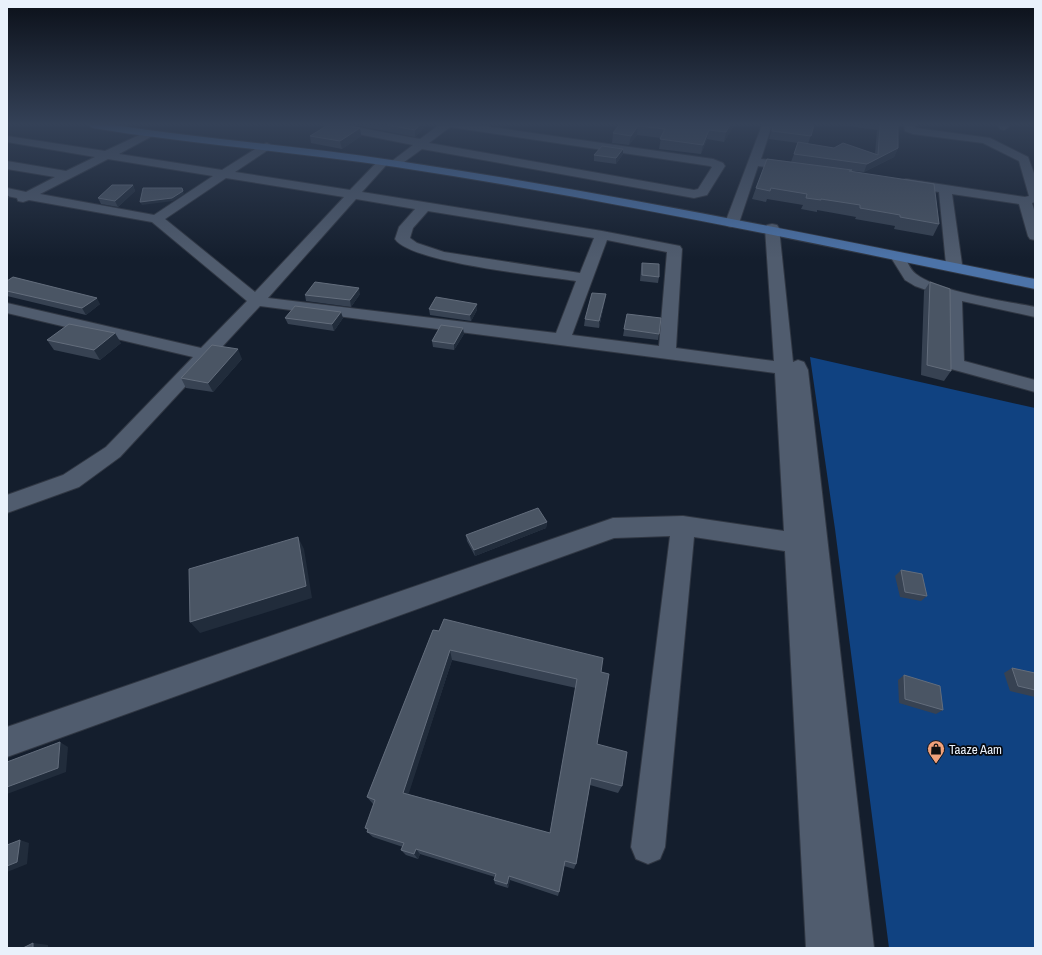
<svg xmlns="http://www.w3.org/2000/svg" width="1042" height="955" font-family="'Archivo Narrow',sans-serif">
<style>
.green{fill:#104281}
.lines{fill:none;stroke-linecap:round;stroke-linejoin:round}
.minor-casing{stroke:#303743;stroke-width:2}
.major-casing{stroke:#303743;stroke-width:2}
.minor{fill:#505c6e;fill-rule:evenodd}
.major{fill:#4c73a8;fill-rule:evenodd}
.wall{fill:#374252;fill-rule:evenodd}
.shaded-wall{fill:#212c3b}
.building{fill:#4a5564;stroke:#636d7c;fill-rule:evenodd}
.labels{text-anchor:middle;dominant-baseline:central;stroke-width:3.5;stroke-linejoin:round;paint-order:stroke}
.near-poi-label{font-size:13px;fill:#e9f1fb;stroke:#05080e;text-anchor:start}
</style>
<rect width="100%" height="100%" fill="#141e2d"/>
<path class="green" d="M810,357L1035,408V948H889L835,529Z"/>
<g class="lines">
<g class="minor-casing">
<path id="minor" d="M323,125H345L420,139L439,125H477L713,159L723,163L725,166L707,195L694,198L422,149L400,165H392L390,163L392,161L413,145L328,128ZM450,127L710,166L712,167L698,189L694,190L429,143Z
M762,125H772L761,159L795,163L799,164L801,167L799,170L795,171L758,166L739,223L737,226L732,227L727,226L725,223Z
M904,125H914L916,128L990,138L1028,157L1035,176V202L1032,203L1035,213V240L1030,239L1028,236L1019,204L952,194L962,264L959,267L954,269L949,267L946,264L939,192L906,187L902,186L900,183L902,180L906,179L1025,197L1029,196L1019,161L983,143L913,134L905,131Z
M998,125H1008L1009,127L1004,130L1000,129Z
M150,130L155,133L154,135L119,154L222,170L263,144L267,143L273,146L271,148L235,172L350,190L379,160H387L389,162L362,192L602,231L680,246L682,249L676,348L774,361L765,228L767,225L772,224L777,225L779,228L793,362L798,360L804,362L808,370L874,948H806L785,551L694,537L665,847L660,859L648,864L636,859L631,847L670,536L614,538L7,757V727L613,518L683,516L784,531L775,373L260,306L120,457L79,487L7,513V495L63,475L106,447L193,357L7,313V303L201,348L247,301L152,222L29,200L23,202L18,201L17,198L7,196V188L26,192L55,177L7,169V161L66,171L95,157L7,142V136L105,151ZM108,159L213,176L154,215L40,194ZM226,178L344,197L255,292L165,219ZM356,199L415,209L399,227L395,239C411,263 543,276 576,281L556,333L268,298ZM428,211L594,238L580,273L444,252L417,243L410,238L413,228ZM607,240L667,252L659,346L572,335Z
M897,252L902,253C907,259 909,269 916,274C939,292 1005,301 1035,307V317L962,301L964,361L1035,380V392L951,369L946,361V297L915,286L905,280L890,256L892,253Z"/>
</g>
<g class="major-casing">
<path id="major" d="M88,125H114C209,140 304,146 398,161C612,193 823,237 1035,279V289C823,245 611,200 396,167C308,154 219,146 131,134L93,128Z"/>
</g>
<use href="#minor" class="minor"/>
<use href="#major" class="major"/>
</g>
<path class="wall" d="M354,125H425L424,128L415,137Z
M619,125H734L724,142L707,139L701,154L659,149L661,138L637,135L629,145L612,143L613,133Z
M773,125H814L808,144L875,154L877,130L842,125H899L898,127V148L894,157L864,172L852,171H851L939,224L933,236L894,229L895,226L855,219L856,217L817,210V212L801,209L803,205L767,199L766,202L752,199L756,188L791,162L798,143L769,139Z
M360,128L361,136L342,149L311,143L310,136Z
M623,154L616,164L594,161V155Z
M133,185L135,191L118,207L101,204L98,198Z
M642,263L659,277L658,283L640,281L641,269Z
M7,281L100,304L86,315L7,296Z
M930,282L951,371L944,381L921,375L924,291Z
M360,294L351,307L306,301L305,295Z
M606,294L605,300L599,328L584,326L585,319Z
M477,304V310L471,321L430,315L429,309Z
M627,314L659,334L658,340L623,336Z
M285,318H343L334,331L288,324Z
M464,334L454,350L433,347L432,341Z
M47,340L121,343L100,360L54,350Z
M242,359L213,392L186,388L181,378Z
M547,522L546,528L475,556L467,541L466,535Z
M901,570L927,596L921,601L900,597L895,576Z
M433,630L601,672L597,744L622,786L618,793L590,785L576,864L574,869L564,866L559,892L558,896L510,880L508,888L495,884L494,880L495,877L420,854L418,859L406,855L401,850L403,847L373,837L367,832L368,831L365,828L374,804H373L367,797ZM452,660L576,688L550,833L408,794Z
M1012,668L1035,673V697L1010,691L1004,673Z
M904,675L943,710L936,714L899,703L898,680Z"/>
<path class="shaded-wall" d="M420,125H425L424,128L415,137V130Z
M730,125H734L724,142L726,132Z
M638,126L637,135L629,145L631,136Z
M360,128L361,136L342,149L340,141Z
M709,130L707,139L701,154L703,145Z
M898,148L894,157L864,172L867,164Z
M623,149V154L616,164V158Z
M133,185L135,191L118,207L115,201Z
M182,188L184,194L173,201L142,205L140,202Z
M7,194L10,198L7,199Z
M359,288L360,294L351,307L350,300Z
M606,294L605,300L599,328V321Z
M97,298L100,304L86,315L82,308Z
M477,304V310L471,321L470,315Z
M341,312L343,318L334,331L332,324Z
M463,328L464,334L454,350V344Z
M115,333L121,343L100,360L94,350Z
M238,349L242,359L213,392L208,383Z
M547,522L546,528L475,556L474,550Z
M298,537L304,549L312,598L200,633L190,622Z
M450,650L452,660L407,799L403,793Z
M60,742L68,747L66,772L7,794V787Z
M20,840L29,843L27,864L7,872V866Z
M416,849L420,854L418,859L414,854Z
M509,876L510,880L508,888L507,884Z
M33,943L48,945V948H33Z"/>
<path class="building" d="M328,125H343L360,128L340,141L310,136Z
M388,125H420L415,130Z
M619,125H730L726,132L709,130L703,145L660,139L665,129L638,126L631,136L613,133Z
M773,125H814L811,136L772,131Z
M880,125H899L898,127V148L867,164L794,154L798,142L834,148L843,143L878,155Z
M602,146L623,149L616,158L594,155Z
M767,159L852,170L849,171L934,184L939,224L900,217V215L860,208V205L821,199V200L806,198L807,194L771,188L770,191L756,188Z
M112,185H133L115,201L98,198Z
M143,188H182L183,191L172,198L140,202Z
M642,263L659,264V277L642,275Z
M13,277L97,298L82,308L7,291V281Z
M315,282L359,288L350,300L305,295Z
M930,282L950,289L951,371L927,365Z
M592,293L606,294L599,321L585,319Z
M436,297L477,304L470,315L429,309Z
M295,306L341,312L332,324L285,318Z
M627,314L661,318L659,334L624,329Z
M69,324L115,333L94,350L47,340Z
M441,325L463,328L454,344L432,341Z
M212,345L238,349L208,383L181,378Z
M538,508L547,522L474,550L466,535Z
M298,537L306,586L190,622L189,569Z
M901,570L922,574L927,596L905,592Z
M444,619L603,658L601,672L609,674L597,744L627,752L622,786L591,778L576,864L565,861L559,892L509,876L507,884L494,880L496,874L416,849L414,854L401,850L404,843L367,832L368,829L365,828L375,800L367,797L433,630L439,631ZM450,650L577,679L550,833L403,793Z
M1012,668L1035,673V690L1018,686Z
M904,675L940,686L943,710L905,699Z
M60,742L58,768L7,787V762Z
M20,840L17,862L7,866V845Z
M33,943V948H23Z"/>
<linearGradient id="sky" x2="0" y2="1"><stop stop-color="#0b1019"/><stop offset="0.48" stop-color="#344157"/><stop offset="1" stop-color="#344157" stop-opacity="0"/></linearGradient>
<rect width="1042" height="259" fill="url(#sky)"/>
<defs>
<g id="shop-pin" transform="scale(0.9)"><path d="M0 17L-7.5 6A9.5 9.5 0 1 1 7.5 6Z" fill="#f1a27b" stroke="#05080e"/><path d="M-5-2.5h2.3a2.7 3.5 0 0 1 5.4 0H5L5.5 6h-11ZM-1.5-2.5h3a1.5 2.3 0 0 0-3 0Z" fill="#111"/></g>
</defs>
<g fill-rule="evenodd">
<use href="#shop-pin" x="936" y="749"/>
</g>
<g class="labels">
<g class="near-poi-label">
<text x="949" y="749">Taaze Aam</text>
</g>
</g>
<rect width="1042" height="955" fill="none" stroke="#e9f1fb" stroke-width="16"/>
</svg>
